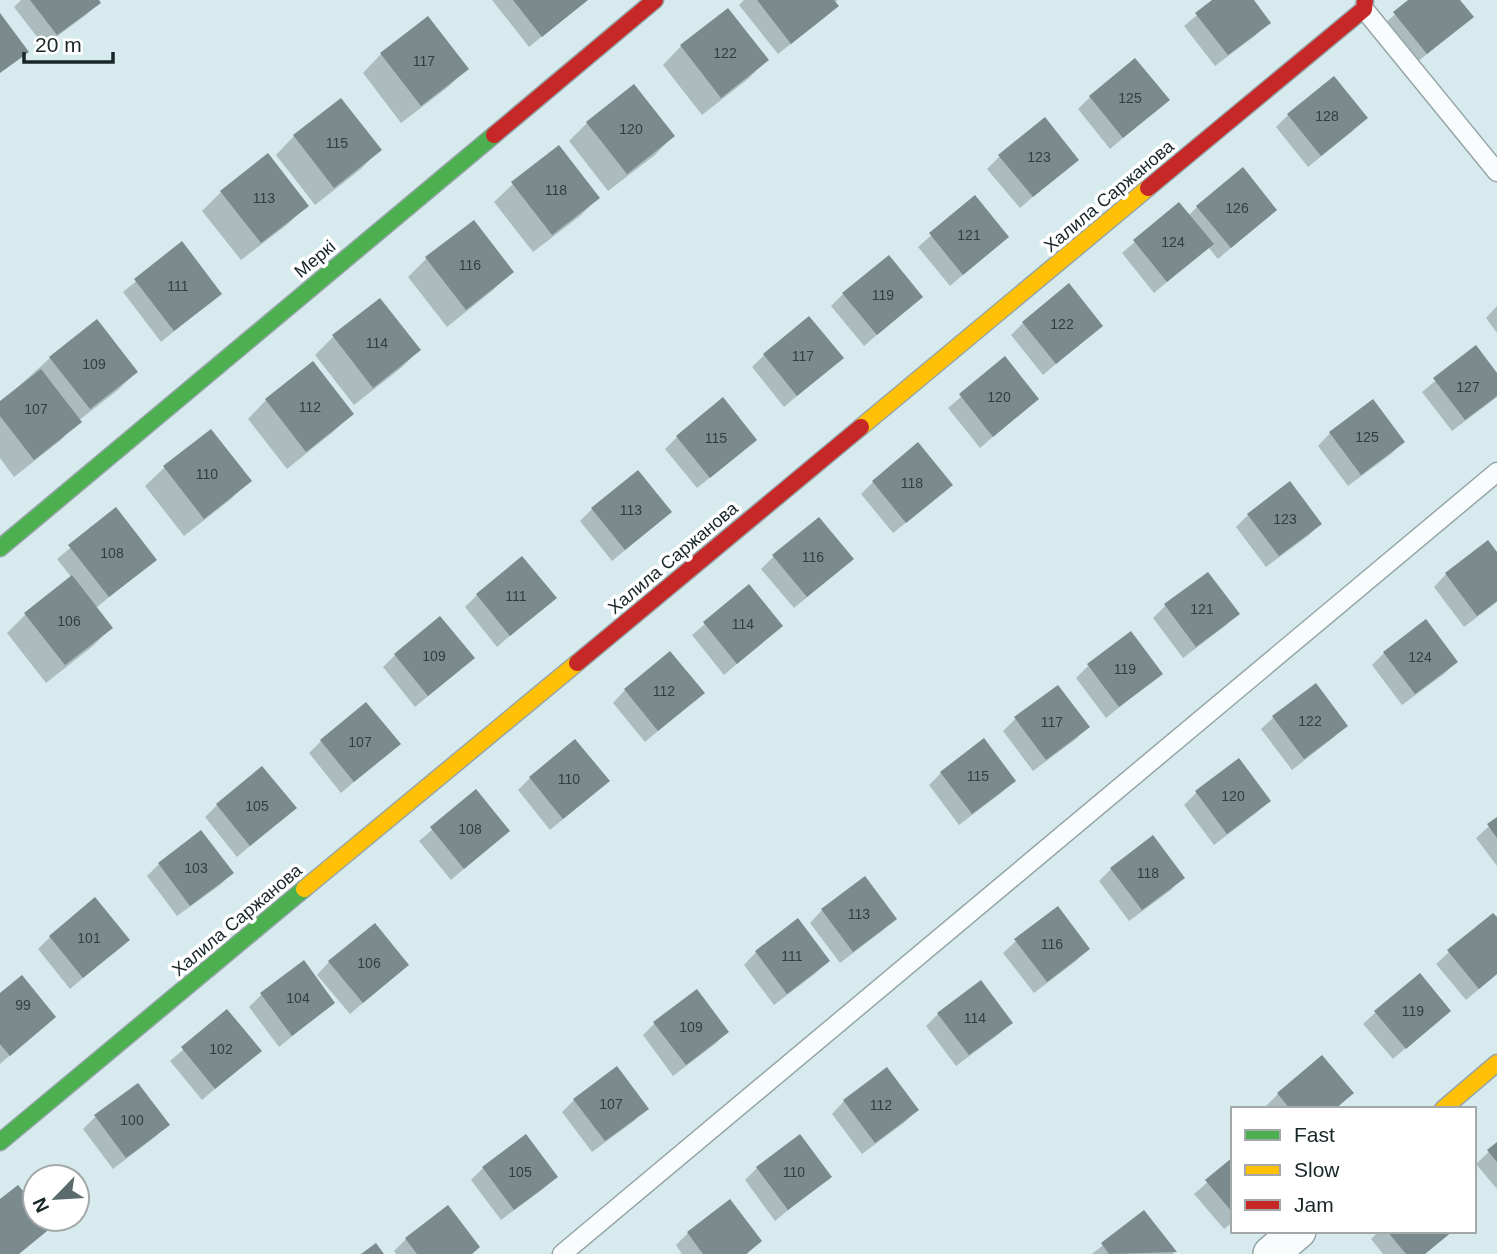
<svg xmlns="http://www.w3.org/2000/svg" width="1497" height="1254" font-family="Arial,sans-serif">
<style>
.shadow{fill:#0003}
.building{fill:#7b8a8d}
.lines{fill:none;stroke-linecap:round;stroke-linejoin:round}
.lane-casing{stroke:#96a5a8;stroke-width:21}
.street-casing{stroke:#96a5a8;stroke-width:38}
.fast-casing{stroke:#96a5a8;stroke-width:19}
.slow-casing{stroke:#96a5a8;stroke-width:19}
.jam-casing{stroke:#96a5a8;stroke-width:19}
.lane{stroke:#f9fcfc;stroke-width:18}
.street{stroke:#f9fcfc;stroke-width:35}
.fast{stroke:#4caf50;stroke-width:16}
.slow{stroke:#ffc107;stroke-width:16}
.jam{stroke:#c62828;stroke-width:16}
.labels{text-anchor:middle;dominant-baseline:central;stroke-width:7;stroke-linejoin:round;paint-order:stroke}
.number-label{font-size:14px;fill:#313f41}
.street-label{font-size:18px;fill:#182628;stroke:#fff}
</style>
<rect width="100%" height="100%" fill="#d7ebee"/>
<path class="shadow" d="M21,0H97L99,2L86,15L44,46L14,7Z
M492,0H586L529,47Z
M744,0H838L834,3L836,6L824,18L778,54L739,5Z
M1215,0H1252L1268,22L1256,35L1215,66L1184,26Z
M1411,0H1458L1472,16L1414,65L1382,26Z
M428,18L467,68L448,87L401,123L363,73L381,54Z
M681,46L767,60L748,79L702,115L663,65Z
M1090,97L1168,100L1110,149L1078,109Z
M1288,115L1354,130L1308,167L1276,127Z
M587,123L673,136L655,155L608,191L569,141Z
M294,136L379,150L361,169L315,205L276,155Z
M267,156L306,206L288,224L241,260L202,211L221,192Z
M999,157L1077,159L1020,208L987,169Z
M513,184L598,198L580,216L533,252L494,202Z
M975,197L1007,237L950,286L918,247Z
M1179,204L1188,216L1197,207L1275,210L1218,259L1208,247L1154,293L1122,253Z
M181,244L220,294L161,342L123,292Z
M427,258L512,272L493,290L447,327L408,277Z
M843,294L921,297L864,346L831,306Z
M1497,306V333L1486,318Z
M1023,323L1100,326L1043,375L1011,335Z
M333,337L419,350L401,368L354,405L315,355Z
M1476,347L1497,375V397L1452,431L1422,392Z
M764,355L842,358L784,407L752,367Z
M50,358L136,372L118,390L78,421L61,440L14,477L0,458V403Z
M1005,359L1037,399L980,448L948,408Z
M266,400L352,414L333,432L287,469L248,419Z
M210,431L249,481L231,499L184,536L145,486L164,468Z
M1330,433L1403,442L1391,454L1348,486L1318,446Z
M677,437L742,452L697,488L665,449Z
M873,482L938,497L893,533L861,494Z
M1290,483L1320,524L1308,536L1266,567L1236,527L1248,515Z
M592,509L658,523L612,561L580,521Z
M116,510L154,560L96,608L111,628L93,646L46,683L7,633L25,615L72,578L57,559Z
M1488,543L1497,555V602L1464,627L1434,587L1446,574Z
M774,556L839,571L794,608L761,569Z
M1207,574L1238,614L1225,626L1183,658L1153,618L1165,606Z
M749,587L781,626L724,675L692,635Z
M477,595L554,598L497,647L465,607Z
M1426,622L1456,662L1444,674L1402,705L1372,665L1384,653Z
M395,655L460,670L415,707L383,667Z
M1088,666L1161,674L1106,718L1076,678Z
M625,690L703,693L645,742L613,703Z
M1274,717L1345,726L1333,738L1292,770L1261,729Z
M1015,719L1088,727L1076,739L1033,771L1003,731Z
M321,741L398,744L341,793L309,753Z
M1238,761L1268,801L1256,813L1214,845L1184,805L1196,793Z
M941,773L1014,781L1001,793L959,825L929,785Z
M530,778L595,793L550,830L518,790Z
M476,792L508,831L451,880L419,841Z
M217,805L295,808L237,857L205,817Z
M1497,819V866L1476,838Z
M159,864L232,873L220,885L177,916L147,876Z
M1111,869L1183,877L1171,890L1129,921L1099,881Z
M822,910L895,919L882,931L840,963L810,923Z
M1497,920V974L1466,1000L1436,964L1449,952Z
M797,921L828,961L816,973L774,1005L744,965L756,952Z
M50,937L128,940L70,989L38,949Z
M1016,941L1088,949L1076,961L1034,993L1003,953Z
M329,962L407,965L350,1014L317,975Z
M303,963L333,1003L279,1047L249,1007L261,995Z
M0,995L54,1017L0,1064Z
M1449,1011L1393,1059L1363,1024L1376,1012Z
M227,1012L259,1051L202,1100L170,1061Z
M938,1014L1011,1022L999,1034L956,1066L926,1026Z
M655,1023L727,1032L715,1044L673,1076L643,1035Z
M1352,1093L1336,1109H1268L1266,1106L1278,1094Z
M574,1100L646,1108L634,1121L592,1152L562,1112Z
M844,1101L917,1110L905,1122L862,1154L832,1114Z
M95,1117L167,1125L155,1137L113,1169L83,1129Z
M1497,1144V1189L1476,1164Z
M1233,1160V1222L1224,1229L1194,1194Z
M483,1168L556,1177L543,1189L501,1220L471,1180Z
M757,1168L829,1176L775,1221L745,1180Z
M1144,1212L1174,1252L1173,1254H1092Z
M1379,1231H1451L1425,1254H1383L1371,1239Z
M688,1233L760,1241L747,1254H682L676,1245Z
M406,1239L471,1254H396L394,1251Z"/>
<path class="building" d="M30,0H99L101,3L57,35Z
M513,0H588L542,37Z
M757,0H834L839,6L791,44Z
M1212,0H1254L1271,23L1228,55L1195,13Z
M1408,0H1460L1474,17L1427,54L1393,12Z
M728,8L769,60L721,98L680,45Z
M0,13L29,52L0,73Z
M428,16L469,69L421,106L380,53Z
M1135,58L1170,100L1123,138L1089,96Z
M1334,76L1368,118L1321,156L1287,114Z
M634,84L675,136L627,174L586,122Z
M341,98L382,150L334,188L293,135Z
M1045,117L1079,160L1033,197L998,155Z
M559,145L600,198L552,235L511,182Z
M268,153L309,206L261,243L220,191Z
M1243,167L1277,210L1231,248L1196,206Z
M975,195L1009,237L963,275L929,233Z
M1179,202L1214,244L1167,282L1133,240Z
M474,220L514,272L466,310L425,257Z
M182,241L222,294L174,331L134,279Z
M889,255L923,297L877,335L842,293Z
M1069,283L1103,326L1056,364L1022,322Z
M380,298L421,350L373,388L332,335Z
M809,316L844,358L797,396L763,354Z
M97,319L138,372L90,409L49,357Z
M1476,345L1497,373V396L1465,420L1433,378Z
M1005,356L1039,399L993,437L959,394Z
M313,361L354,414L306,452L265,399Z
M41,369L82,422L34,460L0,416V401Z
M723,397L757,440L710,478L676,436Z
M1373,399L1405,442L1361,475L1329,432Z
M211,429L252,481L204,519L163,466Z
M918,442L953,485L906,523L872,481Z
M638,470L672,512L625,550L591,508Z
M1290,481L1322,524L1279,556L1247,514Z
M116,507L157,560L109,597L68,545Z
M819,517L854,559L807,597L772,555Z
M1488,540L1497,552V601L1477,616L1445,573Z
M522,556L557,598L510,636L476,594Z
M1208,572L1240,614L1196,647L1164,604Z
M72,575L113,628L65,665L24,613Z
M749,584L783,626L737,664L703,622Z
M440,616L475,658L428,696L394,654Z
M1426,619L1458,662L1415,694L1383,652Z
M1131,631L1163,674L1119,707L1087,664Z
M670,651L705,693L658,731L624,689Z
M1316,683L1348,726L1304,759L1272,716Z
M1058,685L1090,727L1046,760L1014,717Z
M366,702L401,744L354,782L320,740Z
M984,738L1016,781L972,814L940,772Z
M575,739L610,781L563,819L529,777Z
M1239,758L1271,801L1227,834L1195,791Z
M262,766L297,808L250,846L216,804Z
M476,789L510,831L464,869L430,827Z
M1497,817V838L1487,824Z
M201,830L234,873L190,906L158,863Z
M1153,835L1185,878L1142,910L1110,868Z
M865,876L897,919L853,952L821,909Z
M95,897L130,940L83,978L49,936Z
M1058,906L1090,949L1047,982L1014,939Z
M1493,913L1497,917V974L1479,989L1447,950Z
M798,918L830,961L787,994L755,951Z
M375,923L409,965L363,1003L328,961Z
M304,960L335,1003L292,1036L260,993Z
M1420,973L1451,1011L1406,1049L1374,1011Z
M22,975L56,1017L10,1056L0,1044V993Z
M981,980L1013,1023L969,1055L937,1013Z
M697,989L729,1032L686,1065L653,1022Z
M227,1009L262,1051L215,1089L181,1047Z
M1322,1055L1354,1093L1335,1109H1290L1277,1093Z
M617,1066L649,1109L605,1141L573,1099Z
M887,1067L919,1110L875,1143L843,1100Z
M138,1083L170,1125L126,1158L94,1115Z
M526,1134L558,1177L514,1210L482,1167Z
M800,1134L832,1177L788,1210L756,1167Z
M1497,1142V1162L1487,1150Z
M1233,1157V1213L1205,1180Z
M18,1185L35,1205V1219H46L52,1227L19,1254H0V1199Z
M730,1199L762,1241L746,1254H703L687,1232Z
M448,1205L480,1247L472,1254H417L405,1238Z
M1144,1210L1177,1252L1109,1254L1101,1243Z
M1387,1231H1453L1425,1254H1406Z
M376,1243L384,1254H361Z"/>
<g class="lines">
<g class="lane-casing">
<path id="lane" d="M1364,9L1497,172
M562,1254L1497,472"/>
</g>
<g class="street-casing">
<path id="street" d="M1271,1254L1298,1231"/>
</g>
<g class="fast-casing">
<path id="fast" d="M0,548L494,135
M0,1142L304,889"/>
</g>
<g class="slow-casing">
<path id="slow" d="M861,427L1148,188
M304,889L577,663
M1443,1109L1497,1063"/>
</g>
<g class="jam-casing">
<path id="jam" d="M494,135L655,0
M1148,188L1364,9L1365,0
M577,663L861,427"/>
</g>
<use href="#lane" class="lane"/>
<use href="#street" class="street"/>
<use href="#fast" class="fast"/>
<use href="#slow" class="slow"/>
<use href="#jam" class="jam"/>
</g>
<g class="labels">
<g class="number-label">
<text x="725" y="53">122</text>
<text x="424" y="61">117</text>
<text x="1130" y="98">125</text>
<text x="1327" y="116">128</text>
<text x="631" y="129">120</text>
<text x="337" y="143">115</text>
<text x="1039" y="157">123</text>
<text x="556" y="190">118</text>
<text x="264" y="198">113</text>
<text x="1237" y="208">126</text>
<text x="969" y="235">121</text>
<text x="1173" y="242">124</text>
<text x="470" y="265">116</text>
<text x="178" y="286">111</text>
<text x="883" y="295">119</text>
<text x="1062" y="324">122</text>
<text x="377" y="343">114</text>
<text x="803" y="356">117</text>
<text x="94" y="364">109</text>
<text x="1468" y="387">127</text>
<text x="999" y="397">120</text>
<text x="310" y="407">112</text>
<text x="36" y="409">107</text>
<text x="1367" y="437">125</text>
<text x="716" y="438">115</text>
<text x="207" y="474">110</text>
<text x="912" y="483">118</text>
<text x="631" y="510">113</text>
<text x="1285" y="519">123</text>
<text x="112" y="553">108</text>
<text x="813" y="557">116</text>
<text x="516" y="596">111</text>
<text x="1202" y="609">121</text>
<text x="69" y="621">106</text>
<text x="743" y="624">114</text>
<text x="434" y="656">109</text>
<text x="1420" y="657">124</text>
<text x="1125" y="669">119</text>
<text x="664" y="691">112</text>
<text x="1310" y="721">122</text>
<text x="1052" y="722">117</text>
<text x="360" y="742">107</text>
<text x="978" y="776">115</text>
<text x="569" y="779">110</text>
<text x="1233" y="796">120</text>
<text x="257" y="806">105</text>
<text x="470" y="829">108</text>
<text x="196" y="868">103</text>
<text x="1148" y="873">118</text>
<text x="859" y="914">113</text>
<text x="89" y="938">101</text>
<text x="1052" y="944">116</text>
<text x="792" y="956">111</text>
<text x="369" y="963">106</text>
<text x="298" y="998">104</text>
<text x="23" y="1005">99</text>
<text x="1413" y="1011">119</text>
<text x="975" y="1018">114</text>
<text x="691" y="1027">109</text>
<text x="221" y="1049">102</text>
<text x="611" y="1104">107</text>
<text x="881" y="1105">112</text>
<text x="132" y="1120">100</text>
<text x="520" y="1172">105</text>
<text x="794" y="1172">110</text>
</g>
<g class="street-label">
<text transform="translate(1109 196) rotate(-40)">Халила Саржанова</text>
<text transform="translate(315 259) rotate(-40)">Меркі</text>
<text transform="translate(673 558) rotate(-40)">Халила Саржанова</text>
<text transform="translate(237 920) rotate(-40)">Халила Саржанова</text>
</g>
</g>
<rect x="1231" y="1107" width="245" height="126" fill="#ffffff" stroke="#a3a8a9" stroke-width="2"/>
<rect x="1245" y="1130" width="35" height="10" fill="#4caf50" stroke="#a3a8a9" stroke-width="2"/>
<text x="1294" y="1142" font-size="21" fill="#182628">Fast</text>
<rect x="1245" y="1165" width="35" height="10" fill="#ffc107" stroke="#a3a8a9" stroke-width="2"/>
<text x="1294" y="1177" font-size="21" fill="#182628">Slow</text>
<rect x="1245" y="1200" width="35" height="10" fill="#c62828" stroke="#a3a8a9" stroke-width="2"/>
<text x="1294" y="1212" font-size="21" fill="#182628">Jam</text>
<g transform="translate(56 1198) rotate(245)"><circle r="33" fill="#ffffff" stroke="#a3a8a9" stroke-width="2"/>
<path d="M0-5L12 26L0 18L-12 26Z" fill="#5b6b6d"/>
<text y="-10" font-size="19" font-weight="bold" text-anchor="middle" fill="#182628">N</text>
</g>
<path d="M24 52v10h89v-10" fill="none" stroke="#182628" stroke-width="3.5"/>
<text x="35" y="52" font-size="21" fill="#182628" stroke="#ffffff" stroke-width="5" paint-order="stroke">20 m</text>
</svg>
